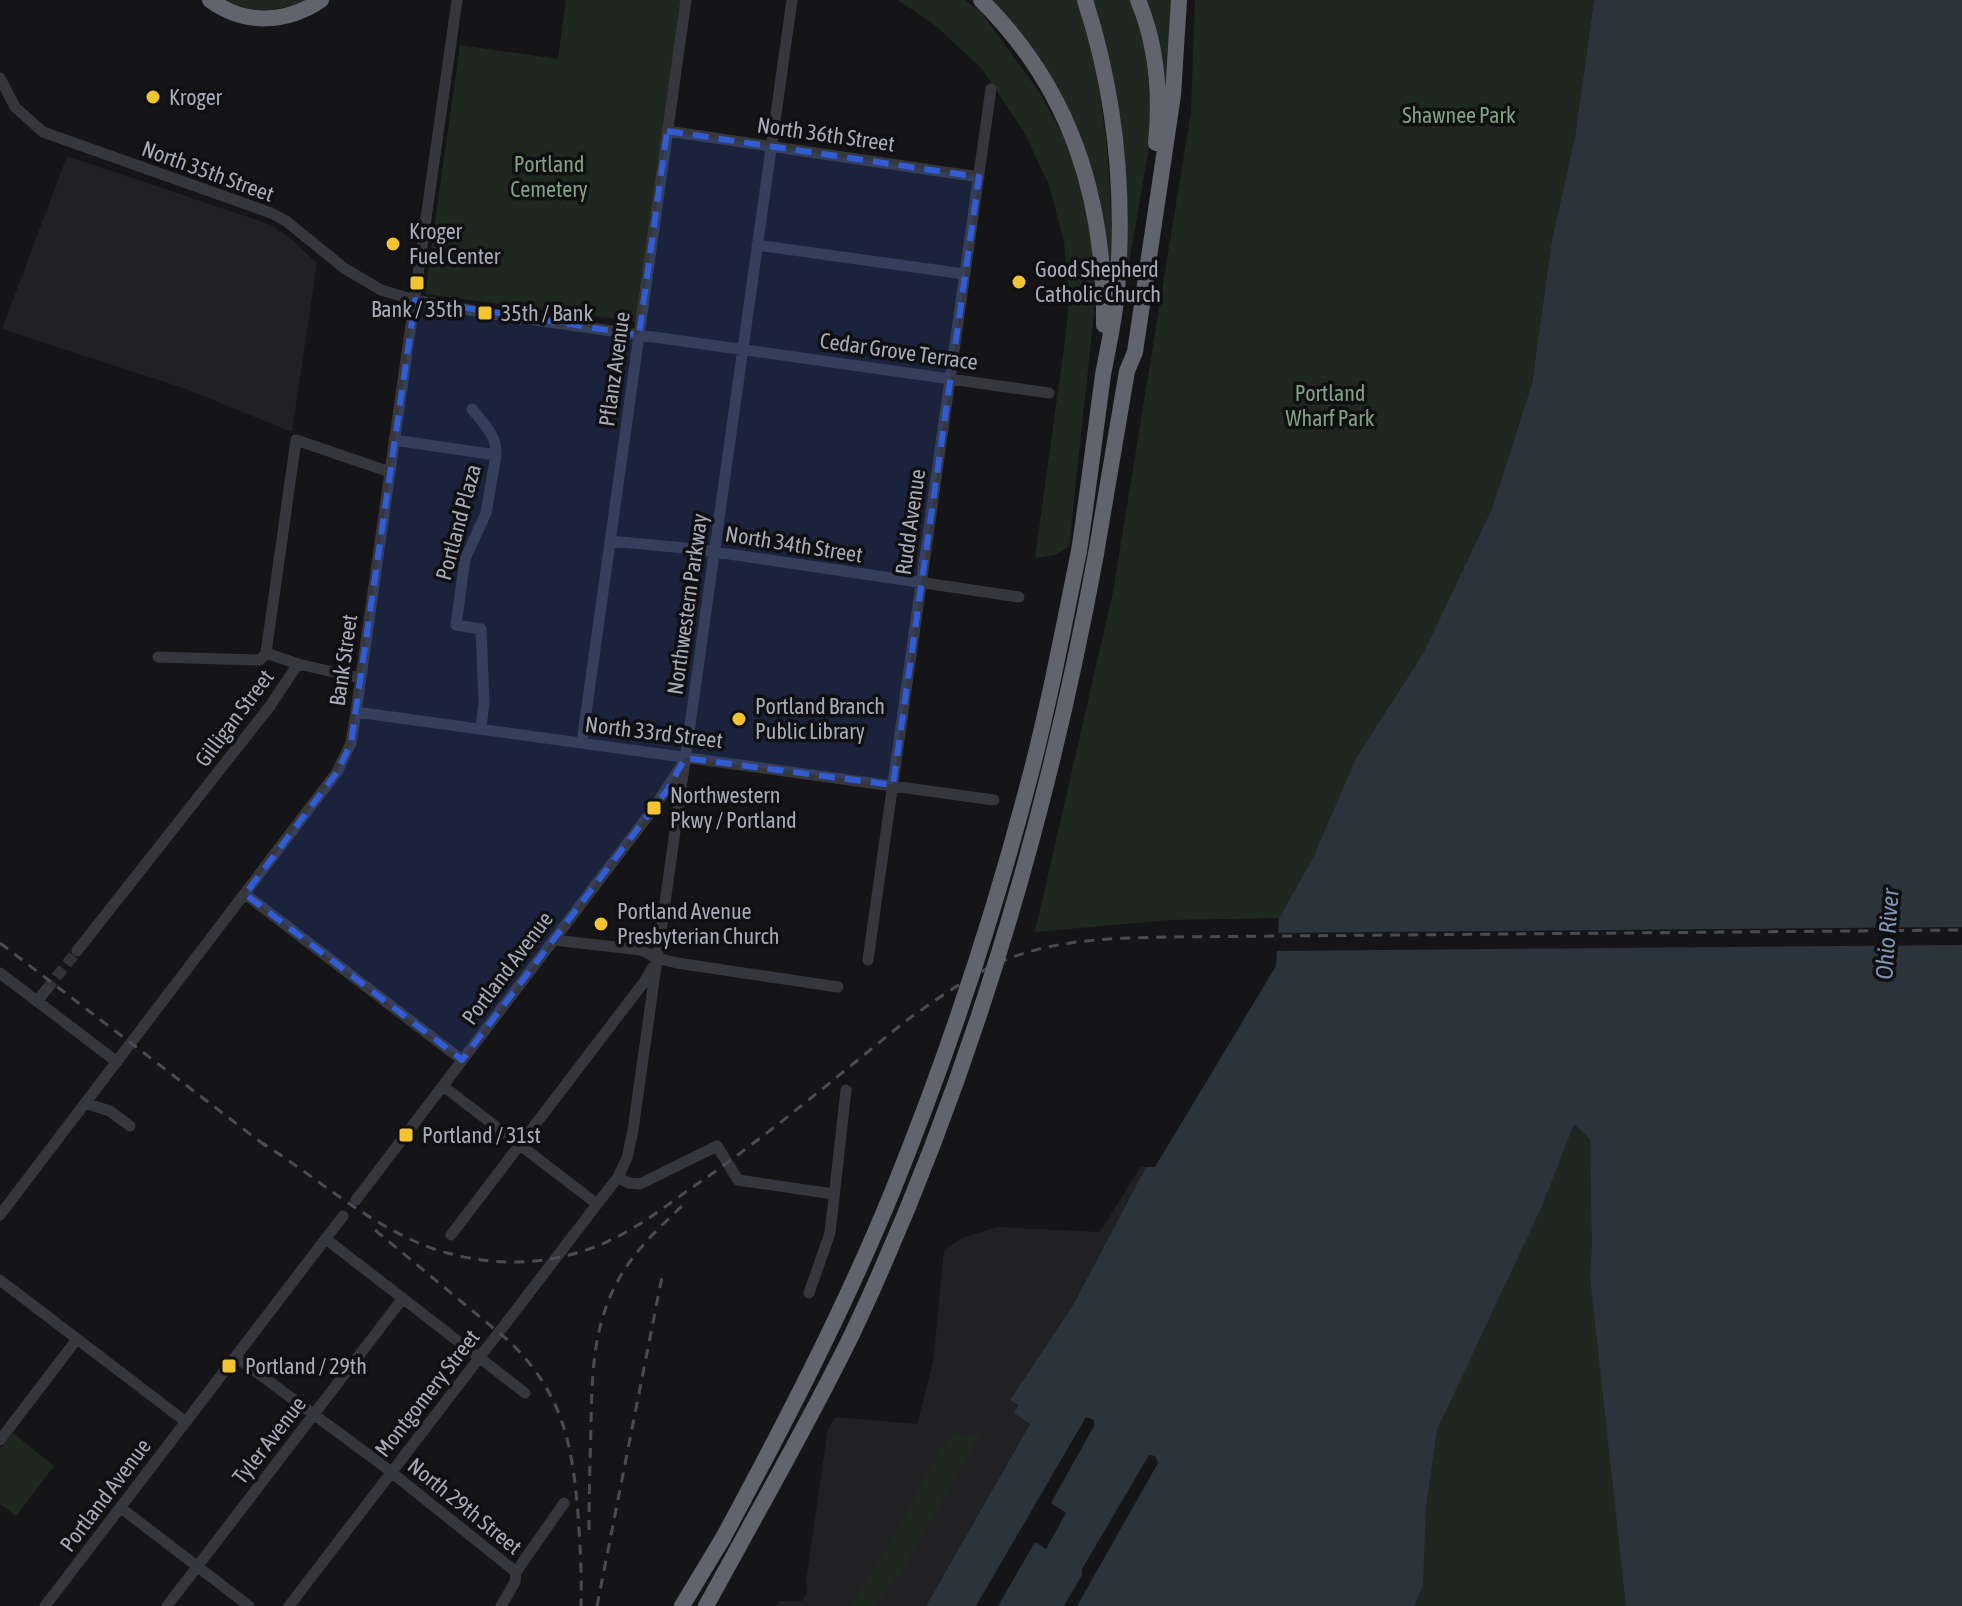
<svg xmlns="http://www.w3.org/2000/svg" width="1962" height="1606" font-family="'Asap Condensed',sans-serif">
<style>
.built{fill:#212124}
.green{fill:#1f2721}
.water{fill:#2b333b}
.pier{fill:#151517}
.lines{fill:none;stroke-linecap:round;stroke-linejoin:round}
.minor-tunnel{stroke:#323337;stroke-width:11;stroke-dasharray:11 5.5;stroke-linecap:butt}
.minor{stroke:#36373c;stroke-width:11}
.highway{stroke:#62646d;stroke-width:16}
.rail{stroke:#4b4c53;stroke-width:3;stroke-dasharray:10 8;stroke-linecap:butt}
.highway-bridge{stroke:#62646d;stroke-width:16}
.marked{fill:#325cd3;fill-opacity:0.2;stroke:#325cd3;stroke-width:6;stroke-dasharray:16 10;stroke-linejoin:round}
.poi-dot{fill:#f3c432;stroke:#101012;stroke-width:3}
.labels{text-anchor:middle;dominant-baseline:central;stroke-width:7;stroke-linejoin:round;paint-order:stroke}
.poi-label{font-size:22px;fill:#a7aab7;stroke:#101012;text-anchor:start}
.park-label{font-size:22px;fill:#7ea283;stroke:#101012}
.street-label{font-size:22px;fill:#a7aab7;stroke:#101012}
.water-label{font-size:24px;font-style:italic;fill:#7e95b3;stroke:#101012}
</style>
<rect width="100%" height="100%" fill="#151517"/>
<path class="built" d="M67,156L269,224L289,237L317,263L292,432L183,388L2,329Z
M1141,1166L1146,1167L1073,1305L1011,1399L1039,1408L926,1606H776L779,1601H802L807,1593L806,1581L828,1428L836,1417L917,1424L933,1363L944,1250L962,1238L997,1227L1100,1232Z"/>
<path class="green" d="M222,0H309C273,12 259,15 222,0Z
M566,0H681L637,322L425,294L460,45L558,59Z
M898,0H965L981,12L1040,93L1075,157L1095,234L1094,313L1069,547L1055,555L1035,558L1066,333L1069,297L1064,242L1049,185L1024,132L982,69L936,26Z
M990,0H1077C1105,89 1113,179 1111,271L1099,195L1085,150Z
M1092,0H1131L1150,66L1151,136L1129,263L1125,262Z
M1146,0H1172L1166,93L1160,49Z
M1195,0H1594L1575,137L1552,240L1532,383L1493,506L1424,652L1356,758L1313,859L1279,918L1169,920L1035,932L1113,592L1191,112Z
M1584,1094L1651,1606H1374L1437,1430Z
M955,1432L966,1437L977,1433L980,1435L901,1572L874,1606H851L892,1540L940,1450Z
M13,1433L54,1466L16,1516L0,1504V1449Z"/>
<path class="water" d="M1594,0H1962V1606H1626L1590,1277L1592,1245L1590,1139L1574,1124L1542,1206L1437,1430L1426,1507L1423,1586L1414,1606H926L1030,1424L1014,1413L1018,1405L1010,1400L1073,1305L1146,1167H1155L1276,966L1279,918L1313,858L1356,758L1424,652L1493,506L1532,383L1552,240L1575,137Z"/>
<path class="pier" d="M1962,927V945L1271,951L1273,933Z
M1086,1417L1094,1420V1426L1051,1503L1066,1513L1046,1549L1035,1542L998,1606H976Z
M1149,1455L1155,1456L1158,1463L1077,1606H1064L1082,1575V1569Z"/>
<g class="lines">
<path class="minor-tunnel" d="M46,990L77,951"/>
<path class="minor" d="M0,78L15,107L43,132L271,213L286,221L344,268L381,290L415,300L485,313L1049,393
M667,131L979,177
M757,245L964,274
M472,409C484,424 497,435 496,455
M394,440L496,455L486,513L465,559L456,625L481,629L484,703L481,727
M610,541L695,549L1019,597
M266,653L296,440L390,472
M266,653L298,664L360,678
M158,657L260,660L266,653
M356,712L994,800
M582,742L686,0
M245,894L462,1060
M554,940L641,950L657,958L677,963L838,987
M77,951L270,706L298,664
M868,960L991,89
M0,973L117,1062
M37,1001L46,990
M443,1086L597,1204
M85,1103L110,1111L130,1126
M618,1177L628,1183L640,1184L717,1146L738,1180L833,1194
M356,1200L654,808L681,766
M0,1215L337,772L351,743L356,712L457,0
M451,1235L644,982L653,967
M326,1239L525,1393
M0,1280L186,1422
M809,1293L830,1233L846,1090
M236,1357L381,1464L516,1572
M0,1440L77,1339
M121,1508L249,1606
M45,1606L343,1216
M167,1606L403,1298
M289,1606L618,1177L627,1158L633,1130L792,0
M501,1606L515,1582L516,1572L564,1503"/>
<path class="highway" d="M210,0C244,25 286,24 321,0
M981,0C1072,90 1105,200 1104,325
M1138,0C1157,46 1161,94 1156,143
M1079,551C1088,492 1095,434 1103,375C1108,347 1115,319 1117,290C1125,193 1115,93 1085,0
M1096,554L1127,371L1135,352L1173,95L1179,0
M682,1606L723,1538
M706,1606L738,1548"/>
<path class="rail" d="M0,943L267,1147
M259,1141C317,1177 369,1226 434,1249C482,1265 534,1267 583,1251C622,1239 654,1215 687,1191C764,1139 835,1078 907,1020C937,999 969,976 1003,961C1055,939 1113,938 1169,937L1962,930
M375,1230L509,1341C562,1393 572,1441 578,1513C580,1544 582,1575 581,1606
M589,1530C589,1495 590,1460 591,1426C592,1371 593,1320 623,1272C639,1246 662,1225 684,1204
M597,1606L662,1277"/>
<path class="highway-bridge" d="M723,1538C784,1425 844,1310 893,1190C946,1059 991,925 1027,788C1048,710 1063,630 1079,551
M738,1548C778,1475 819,1403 855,1328C970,1082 1047,821 1096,554"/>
</g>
<path class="marked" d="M667,131L979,177L893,785L685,758L668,789L462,1060L245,894L337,772L351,743L415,300L639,335Z"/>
<g class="poi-dot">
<circle cx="153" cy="97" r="8"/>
<circle cx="393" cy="244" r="8"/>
<circle cx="1019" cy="282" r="8"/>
<rect x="409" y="275" width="16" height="16" rx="4"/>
<rect x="477" y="305" width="16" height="16" rx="4"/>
<circle cx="739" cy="719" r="8"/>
<rect x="646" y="800" width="16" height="16" rx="4"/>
<circle cx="601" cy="924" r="8"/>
<rect x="398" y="1127" width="16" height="16" rx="4"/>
<rect x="221" y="1358" width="16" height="16" rx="4"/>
</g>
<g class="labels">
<g class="poi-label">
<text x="169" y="97">Kroger</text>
<text x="409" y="231">Kroger<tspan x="409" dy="25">Fuel Center</tspan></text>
<text x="1035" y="269">Good Shepherd<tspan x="1035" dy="25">Catholic Church</tspan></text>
<text x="417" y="309" text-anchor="middle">Bank / 35th</text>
<text x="501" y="313">35th / Bank</text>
<text x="755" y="706">Portland Branch<tspan x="755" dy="25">Public Library</tspan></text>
<text x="670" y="795">Northwestern<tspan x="670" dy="25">Pkwy / Portland</tspan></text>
<text x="617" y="911">Portland Avenue<tspan x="617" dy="25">Presbyterian Church</tspan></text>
<text x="422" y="1135">Portland / 31st</text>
<text x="245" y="1366">Portland / 29th</text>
</g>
<g class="park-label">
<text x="1459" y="115">Shawnee Park</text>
<text x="549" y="164">Portland<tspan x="549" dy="25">Cemetery</tspan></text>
<text x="1330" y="393">Portland<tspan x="1330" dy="25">Wharf Park</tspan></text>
</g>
<g class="street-label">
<text transform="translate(826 134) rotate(8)">North 36th Street</text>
<text transform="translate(208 171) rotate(20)">North 35th Street</text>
<text transform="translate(899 351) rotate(8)">Cedar Grove Terrace</text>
<text transform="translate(614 369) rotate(-82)">Pflanz Avenue</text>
<text transform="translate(458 522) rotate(-75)">Portland Plaza</text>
<text transform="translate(910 522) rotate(-82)">Rudd Avenue</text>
<text transform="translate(794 544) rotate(9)">North 34th Street</text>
<text transform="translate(687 604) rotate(-82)">Northwestern Parkway</text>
<text transform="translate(343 660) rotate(-82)">Bank Street</text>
<text transform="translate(234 718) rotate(-53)">Gilligan Street</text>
<text transform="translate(654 732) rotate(7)">North 33rd Street</text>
<text transform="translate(507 968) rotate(-53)">Portland Avenue</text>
<text transform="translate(427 1393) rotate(-52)">Montgomery Street</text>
<text transform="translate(269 1440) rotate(-52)">Tyler Avenue</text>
<text transform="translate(105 1495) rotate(-53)">Portland Avenue</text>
<text transform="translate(465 1506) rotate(39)">North 29th Street</text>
</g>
<g class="water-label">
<text transform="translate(1887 934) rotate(-86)">Ohio River</text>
</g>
</g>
</svg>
